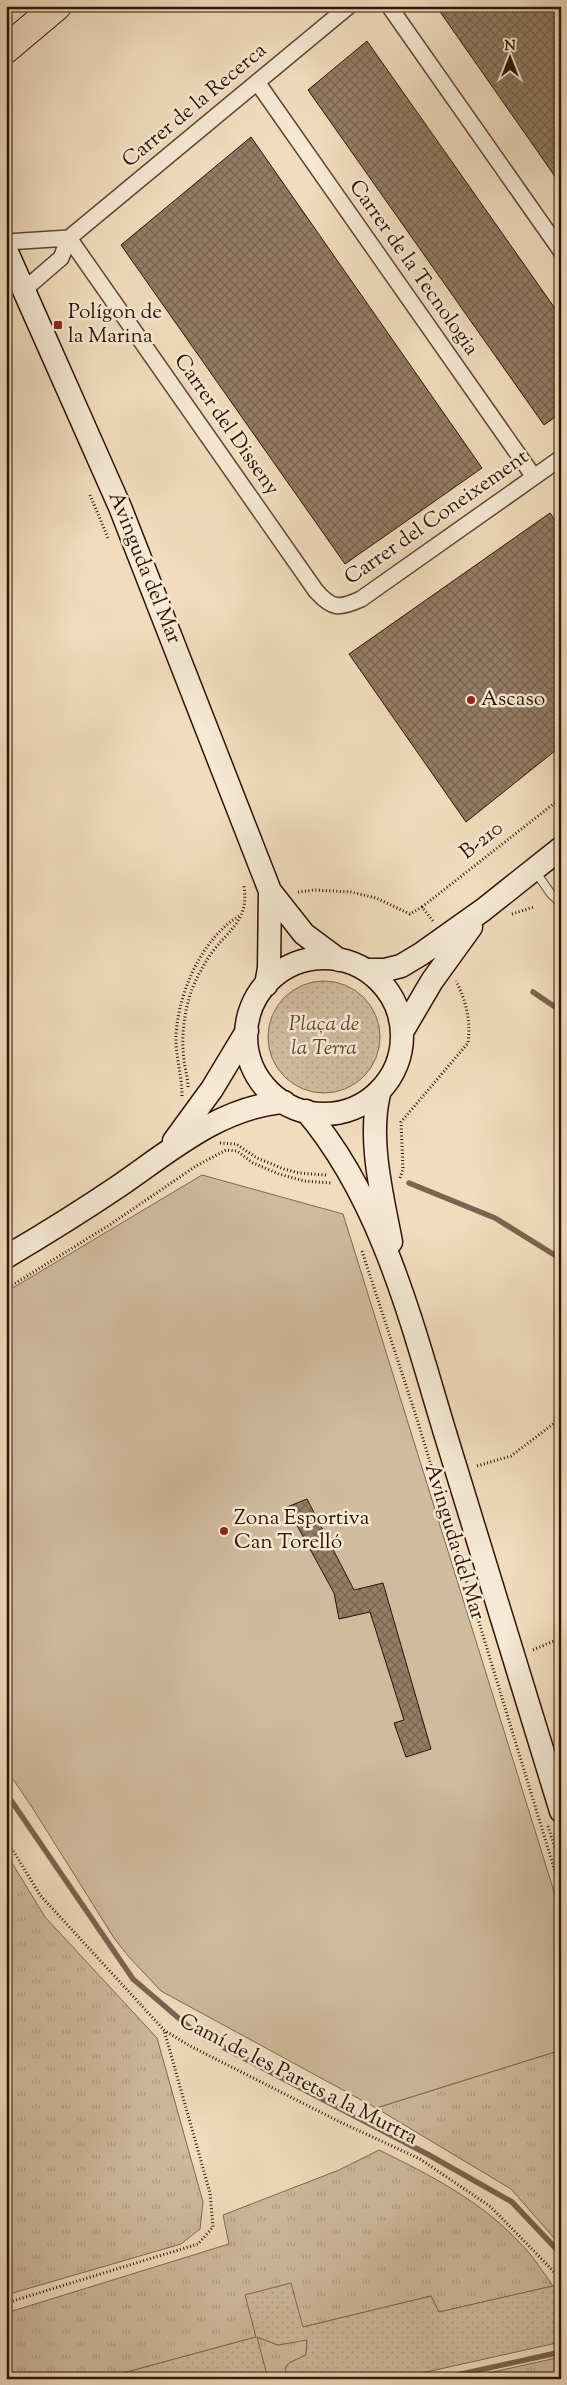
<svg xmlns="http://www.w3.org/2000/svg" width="567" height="2385" font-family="'Sorts Mill Goudy',serif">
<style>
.grass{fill:url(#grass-tufts);stroke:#806752}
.garden{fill:url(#garden-dots);stroke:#806752}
.pitch{fill:#d0bb9f;stroke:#806752}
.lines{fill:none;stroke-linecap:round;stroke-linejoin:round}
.stream{stroke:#7c634e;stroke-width:5.5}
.building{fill:url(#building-cross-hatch);stroke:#2f1305}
.lane-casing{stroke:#604633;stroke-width:10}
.street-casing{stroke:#604633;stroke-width:18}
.secondary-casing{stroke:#2f1305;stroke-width:25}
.highway-casing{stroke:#2f1305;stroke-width:30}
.path{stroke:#2f1305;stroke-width:3;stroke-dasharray:1 2.5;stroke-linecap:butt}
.lane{stroke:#f6e9d5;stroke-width:8}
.street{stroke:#f6e9d5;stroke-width:15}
.secondary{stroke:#f6e9d5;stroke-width:22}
.highway{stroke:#f1ddbe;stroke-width:28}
.poi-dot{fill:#8f2418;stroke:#f6e9d5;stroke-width:2}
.labels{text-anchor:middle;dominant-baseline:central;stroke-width:5;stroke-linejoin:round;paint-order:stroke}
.street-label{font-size:21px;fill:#2f1305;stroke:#f6e9d5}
.poi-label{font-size:21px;fill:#2f1305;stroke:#f6e9d5;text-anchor:start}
.park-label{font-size:21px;font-style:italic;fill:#5f4533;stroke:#f6e9d5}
</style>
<defs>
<pattern id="grass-tufts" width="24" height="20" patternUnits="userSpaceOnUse" patternTransform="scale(1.25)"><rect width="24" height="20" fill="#d0bb9f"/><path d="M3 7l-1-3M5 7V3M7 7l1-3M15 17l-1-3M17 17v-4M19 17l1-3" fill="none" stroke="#b3a087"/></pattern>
<pattern id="garden-dots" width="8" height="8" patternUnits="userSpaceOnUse" patternTransform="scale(1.25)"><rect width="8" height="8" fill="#d0bb9f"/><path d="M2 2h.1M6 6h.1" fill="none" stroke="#b3a087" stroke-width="1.8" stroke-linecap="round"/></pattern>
<pattern id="building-cross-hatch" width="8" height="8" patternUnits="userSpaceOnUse" patternTransform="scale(1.25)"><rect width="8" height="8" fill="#947c65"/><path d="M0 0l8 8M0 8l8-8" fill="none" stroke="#796451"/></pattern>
</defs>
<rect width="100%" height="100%" fill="#f1ddbe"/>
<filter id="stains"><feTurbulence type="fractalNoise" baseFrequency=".004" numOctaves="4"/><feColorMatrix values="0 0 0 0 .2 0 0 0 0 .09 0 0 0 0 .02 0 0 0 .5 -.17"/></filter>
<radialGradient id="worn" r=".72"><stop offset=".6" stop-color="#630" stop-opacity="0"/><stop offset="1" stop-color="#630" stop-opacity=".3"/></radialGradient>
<path class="grass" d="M6,1853L45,1917L157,2038L203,2202L200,2229L181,2244L6,2295Z
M561,2050V2246L511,2189L376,2108Z
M379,2150C430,2175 481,2201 520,2243C533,2256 543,2272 553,2286L439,2312L431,2296L303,2327L246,2295L256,2337L278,2345L307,2339L306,2355L289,2363L285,2368L288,2379H268L256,2337L101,2379H6V2313L229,2244L223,2215L339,2170Z
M561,2357V2379H461Z"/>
<path class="garden" d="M268 1037a56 56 0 1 1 112 0a56 56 0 1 1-112 0Z
M291,2283L303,2327L431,2296L439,2312L557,2285L561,2289V2342L395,2379H288L285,2368L289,2363L306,2355L307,2340L278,2345L257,2337L268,2379H101L256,2337L245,2295Z"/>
<path class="pitch" d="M202,1175L343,1214L561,1914V2050L376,2108L161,1991L128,1956L114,1938L30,1804L6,1769V1292Z"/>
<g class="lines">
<path class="stream" d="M533,992L561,1011
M409,1183L495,1218L561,1259
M6,1793L133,1979L196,2033L429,2155L512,2202L561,2254
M439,2379L561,2352"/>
</g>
<path class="building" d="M436,6H561V185Z
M367,41L561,317V413L544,425L308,90Z
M251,137L482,468L345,564L121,245Z
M550,513L561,529V746L466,822L349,654Z
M307,1499L354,1590L383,1583L431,1749L406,1757L394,1723L404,1720L370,1612L339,1619L334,1593L287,1507Z"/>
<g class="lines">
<g class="lane-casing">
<path id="lane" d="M535,871L551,894L561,903"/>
</g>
<g class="street-casing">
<path id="street" d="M389,6L561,251
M257,82L534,477
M69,238L316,591C332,609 339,609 361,599L561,458
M6,242L69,238
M25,289L61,258L69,238L349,6"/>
</g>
<g class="secondary-casing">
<path id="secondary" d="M6,250L120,507L270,891L304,934L339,960
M246 1036a78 78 0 1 1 156 0a78 78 0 1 1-156 0Z
M366,970H385L401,966L421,954L483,910L561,848
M266,985L269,968L270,891
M402,1032L432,981L471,927
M380,1090C367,1136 382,1195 391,1242
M306,1111C385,1204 414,1333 449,1446C487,1568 524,1690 561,1811
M174,1141L212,1089L247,1031
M6,1257C45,1234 82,1211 119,1186C170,1151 220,1107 284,1102"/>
</g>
<g class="highway-casing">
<path id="highway" d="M6,49L57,6"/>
</g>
<path class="path" d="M90,495L108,538
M298,892L315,890L351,892L376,898L410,914L422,907L433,921
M422,907L561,798
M512,914L534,907
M188,1087C188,1078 185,1069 184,1060C181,1038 184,1013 191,992C196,978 204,964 213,951C231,928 249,919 244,886
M182,1096C182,1078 177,1061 176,1043C175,999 201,937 241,915
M220,1143L236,1144L257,1158L284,1169L299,1173L326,1175
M400,1178L403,1169L401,1122L468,1043C471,1020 466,1001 456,981
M362,1251L416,1416L561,1891
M6,1289L108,1226L196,1166L226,1150L237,1151L253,1163L279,1174L304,1181L331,1183
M477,1466L511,1456L561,1418
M533,1650L561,1638
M548,1826L561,1867
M6,1839L40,1895L164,2030L190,2046L340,2122L420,2159L491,2207L561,2279
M6,2303L198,2244L213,2227L210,2193L164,2030"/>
<use href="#lane" class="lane"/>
<use href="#street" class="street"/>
<use href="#secondary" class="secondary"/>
<use href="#highway" class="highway"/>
</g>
<g class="poi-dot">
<rect x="53" y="320" width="10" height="10" rx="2.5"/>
<circle cx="471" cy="700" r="5"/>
<circle cx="224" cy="1531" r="5"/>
</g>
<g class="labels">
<g class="street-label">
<text transform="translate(195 106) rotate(-40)">Carrer de la Recerca</text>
<text transform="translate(413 268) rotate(55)">Carrer de la Tecnologia</text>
<text transform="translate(226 425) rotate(55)">Carrer del Disseny</text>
<text transform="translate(437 518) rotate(-35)">Carrer del Coneixement</text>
<text transform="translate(144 568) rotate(68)">Avinguda del Mar</text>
<text transform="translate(482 841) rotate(-38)">B-210</text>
<text transform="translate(454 1542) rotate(73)">Avinguda del Mar</text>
<text transform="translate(298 2080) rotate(27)">Camí de les Parets a la Murtra</text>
</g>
<g class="poi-label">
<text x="68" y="313">Polígon de<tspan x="68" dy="24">la Marina</tspan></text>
<text x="481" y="700">Ascaso</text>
<text x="234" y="1519">Zona Esportiva<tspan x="234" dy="24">Can Torelló</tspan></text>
</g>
<g class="park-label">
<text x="324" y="1025">Plaça de<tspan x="324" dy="24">la Terra</tspan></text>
</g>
</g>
<rect width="567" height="2385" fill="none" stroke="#f1ddbe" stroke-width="25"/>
<rect x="8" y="8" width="552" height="2370" fill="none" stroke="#2f1305" stroke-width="2.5"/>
<rect x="12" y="12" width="542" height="2360" fill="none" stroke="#2f1305"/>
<g transform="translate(510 58)" stroke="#f6e9d5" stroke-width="4" paint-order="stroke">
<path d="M0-4L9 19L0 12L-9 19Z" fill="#2f1305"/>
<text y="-8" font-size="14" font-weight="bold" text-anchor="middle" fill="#2f1305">N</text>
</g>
<rect width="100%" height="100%" filter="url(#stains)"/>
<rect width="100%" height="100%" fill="url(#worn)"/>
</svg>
